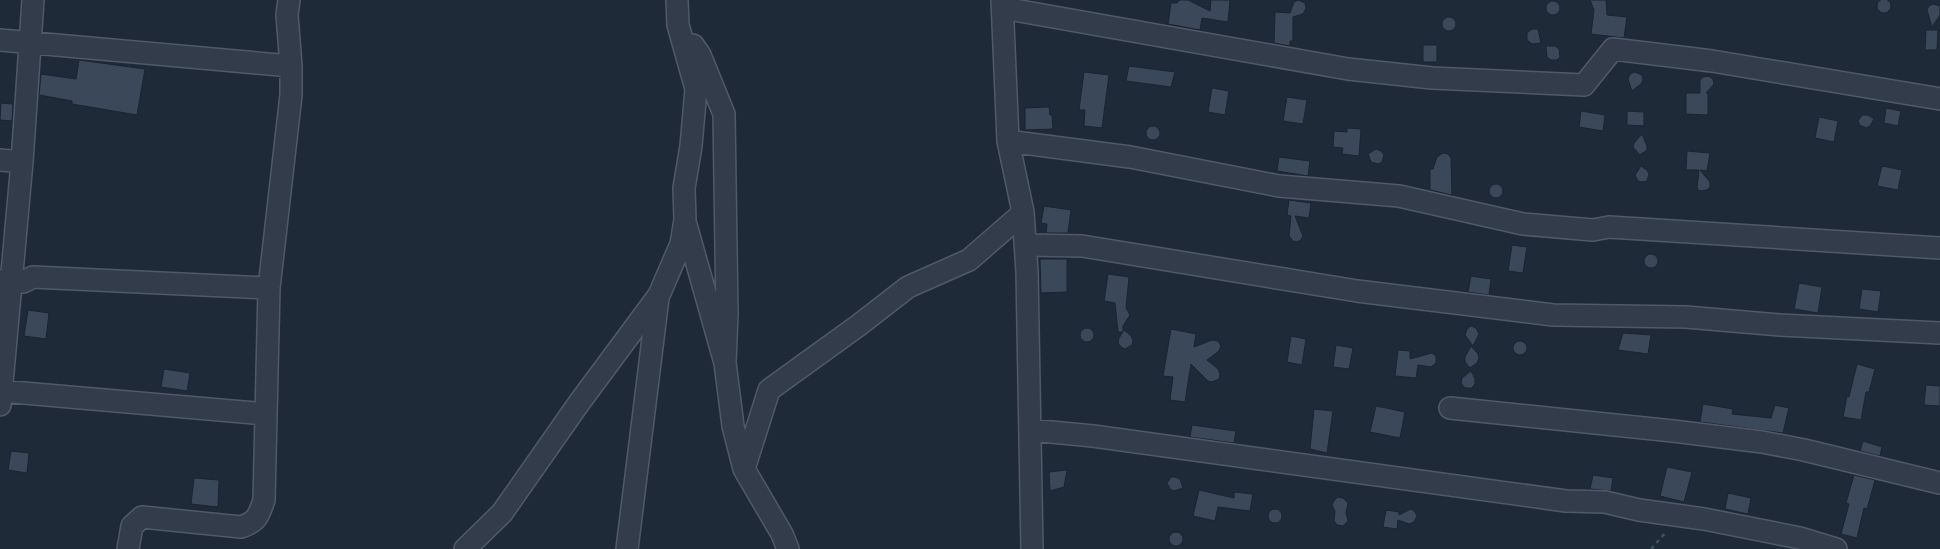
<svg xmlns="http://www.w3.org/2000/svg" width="1940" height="549" font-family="Roboto,sans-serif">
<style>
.building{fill:#3b4859;stroke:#1b2330}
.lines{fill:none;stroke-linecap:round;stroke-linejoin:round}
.minor-casing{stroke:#515967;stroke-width:24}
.path{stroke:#3f5458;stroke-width:2.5;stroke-dasharray:4 4;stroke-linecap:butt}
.minor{stroke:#333c4a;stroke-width:21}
</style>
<rect width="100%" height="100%" fill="#1f2a39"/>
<path class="building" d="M1877 6a7 7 0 1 1 14 0a7 7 0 1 1-14 0Z
M1180,0H1188L1210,11L1211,0H1230L1228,22L1202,18L1200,30L1168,24L1171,3H1177Z
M1298,0L1305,3L1306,8L1303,14L1293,17V41H1290V46L1274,43L1275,12L1290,13L1294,2Z
M1590,0H1606L1607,15L1627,17L1624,38L1591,34L1594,10Z
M1546 8a7 7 0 1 1 14 0a7 7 0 1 1-14 0Z
M1933,4L1940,6V15L1932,27L1927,10L1929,6Z
M1442 24a7 7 0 1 1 14 0a7 7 0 1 1-14 0Z
M1532,29H1538L1541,43L1532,44L1527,40V33Z
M1926,30H1938L1937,50H1925Z
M1423,45H1437V62H1423Z
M1546,46H1555L1559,49L1560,57L1557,60H1551L1547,57Z
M79,60L145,69L137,115L72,104V101L39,95L41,74L76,79Z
M1129,66L1175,72L1171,87L1126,81Z
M1084,72L1109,75L1102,128L1084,126L1085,110H1079Z
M1635,72L1642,75L1643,80L1641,84L1632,91L1628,79L1630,74Z
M1708,76L1713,79L1714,84L1706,93H1708V115L1686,114V93H1700V80L1703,77Z
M1212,88L1229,91L1225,115L1208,112Z
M1287,97L1307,100L1303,124L1283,121Z
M1,103L13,104L12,121L0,120Z
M1049,107L1050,115H1052L1053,129L1025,130V108Z
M1886,108L1901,111L1898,126L1884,123Z
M1581,111L1605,115L1603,131L1579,127Z
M1627,111L1644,112V126L1627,125Z
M1862,115H1868L1874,119L1870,126L1866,128L1860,125L1858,121Z
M1819,117L1838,121L1834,142L1815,138Z
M1146 133a7 7 0 1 1 14 0a7 7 0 1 1-14 0Z
M1347,128L1361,129L1359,156L1342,154L1343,148L1333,147L1334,131L1347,132Z
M1642,134L1647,146V150L1640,155L1633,147L1634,143Z
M1376,149L1381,151L1384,155L1382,162L1378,164L1371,162L1368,154Z
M1687,151L1710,153L1707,171L1700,170L1710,182V187L1707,190L1700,191L1697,188L1699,170H1686Z
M1443,153L1448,154L1451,158L1452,195L1430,190V169H1433L1437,157Z
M1279,157L1310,161L1308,176L1277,171Z
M1641,166L1647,170L1649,174L1647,181L1642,182L1638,181L1635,175Z
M1882,166L1902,170L1898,190L1877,186Z
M1489 191a7 7 0 1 1 14 0a7 7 0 1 1-14 0Z
M1289,200L1311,203L1309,218L1295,216L1303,236L1301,240L1297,242L1293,241L1289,236L1291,216L1287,215Z
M1044,206L1071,210L1068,233H1046L1047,224L1041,223Z
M1512,245L1527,247L1523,273L1508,271Z
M1644 261a7 7 0 1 1 14 0a7 7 0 1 1-14 0Z
M1040,259H1067V292L1041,293Z
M1108,274L1129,277L1126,308L1130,315L1123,326V332H1118L1115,303L1104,301Z
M1471,276L1491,279L1489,295L1468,292Z
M1799,283L1822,287L1818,313L1794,309Z
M1862,289L1881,291L1878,312L1859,309Z
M28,310L49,313L46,339L24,336Z
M1471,326L1476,328L1479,334L1473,346L1465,335L1467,329Z
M1080 335a7 7 0 1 1 14 0a7 7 0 1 1-14 0Z
M1171,329L1196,334L1194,347L1212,340L1218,341L1221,346L1219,351L1207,360L1218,369L1220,374L1219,379L1212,382L1208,381L1191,364L1185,402L1170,400L1173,377L1163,376Z
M1124,330L1131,336L1133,340L1132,345L1125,349L1121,347L1118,343L1119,338Z
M1623,333L1651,335L1648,354L1618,350Z
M1291,336L1306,339L1302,365L1287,362Z
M1513 348a7 7 0 1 1 14 0a7 7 0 1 1-14 0Z
M1336,345L1353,348L1349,369L1333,367Z
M1471,346L1478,354L1479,358L1477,363L1470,368L1465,362V357Z
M1398,350L1410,351V359L1432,353L1436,356V363L1431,367L1418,365L1416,378L1395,376Z
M1857,364L1875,369L1869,392H1866L1861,420L1843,417L1847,396L1849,397Z
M164,369L190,373L187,391L161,387Z
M1471,371L1475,379V384L1472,388H1465L1461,383L1462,378Z
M1926,385L1940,386V406L1924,405Z
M1703,404L1733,409L1732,414L1771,418L1775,405L1789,408L1783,433L1700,422Z
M1376,406L1405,412L1400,438L1370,432Z
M1314,409L1333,411L1327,453L1310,449Z
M1192,425L1236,431L1234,443L1190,437Z
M1863,441L1882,447L1880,456L1860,451Z
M11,451L29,453L27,473L8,470Z
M1667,467L1692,472L1684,502L1660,496Z
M1067,470L1064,487L1050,491L1049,472Z
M1593,475L1613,478L1611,491L1590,489Z
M1854,475L1875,480L1867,509L1864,508L1857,538L1841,534L1849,504L1846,503Z
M1171,477H1175L1180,479L1183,488L1174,491L1170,489L1167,483Z
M194,478L219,480L218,507L191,504Z
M1199,490L1234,498V492L1253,494L1250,511L1218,507L1215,521L1193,516Z
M1728,493L1751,498L1748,514L1725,509Z
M1338,497L1343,498L1348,503L1346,513L1348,521L1343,526L1337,525L1334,521L1335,511L1332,505L1334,501Z
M1268 516a7 7 0 1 1 14 0a7 7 0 1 1-14 0Z
M1411,509L1415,512L1417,516L1414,522L1409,524L1398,520L1397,529L1383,527L1386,510L1399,512V515Z
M1169 539a7 7 0 1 1 14 0a7 7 0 1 1-14 0Z"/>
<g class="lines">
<g class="minor-casing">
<path id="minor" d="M1002,0L1008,141L1023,212L1027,272L1032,549
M1003,8L1348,69L1432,78L1584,85L1613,49L1712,61L1940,99
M0,40L291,66
M693,45L700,55L724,114L727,314L725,363
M1008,141L1130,157L1279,186L1399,196L1523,224L1593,230L1609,227L1940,248
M0,160L22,162
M686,225L725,363L733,426L744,469L782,534L788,549
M1026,245L1082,246L1357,291L1553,315L1686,317L1780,325L1940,333
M0,281L23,282L33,277L269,288
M0,391L266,414
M0,405L22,162L33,0
M1450,408L1673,431L1762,442L1804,450L1940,483
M1030,430L1093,436L1566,501L1605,502L1639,510L1704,519L1800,538L1836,549
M744,469L769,390L859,325L908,287L969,260L1023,213
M128,549L132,526L142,517L241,527C257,522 259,515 264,500L269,288L291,95V66L287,15L289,0
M465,549L502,513L579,403L659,295L681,244L685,220L684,188L691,146L696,89L678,25L677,0
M627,549L658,298"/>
</g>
<path class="path" d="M1651,549L1667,531"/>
<use href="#minor" class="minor"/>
</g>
</svg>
